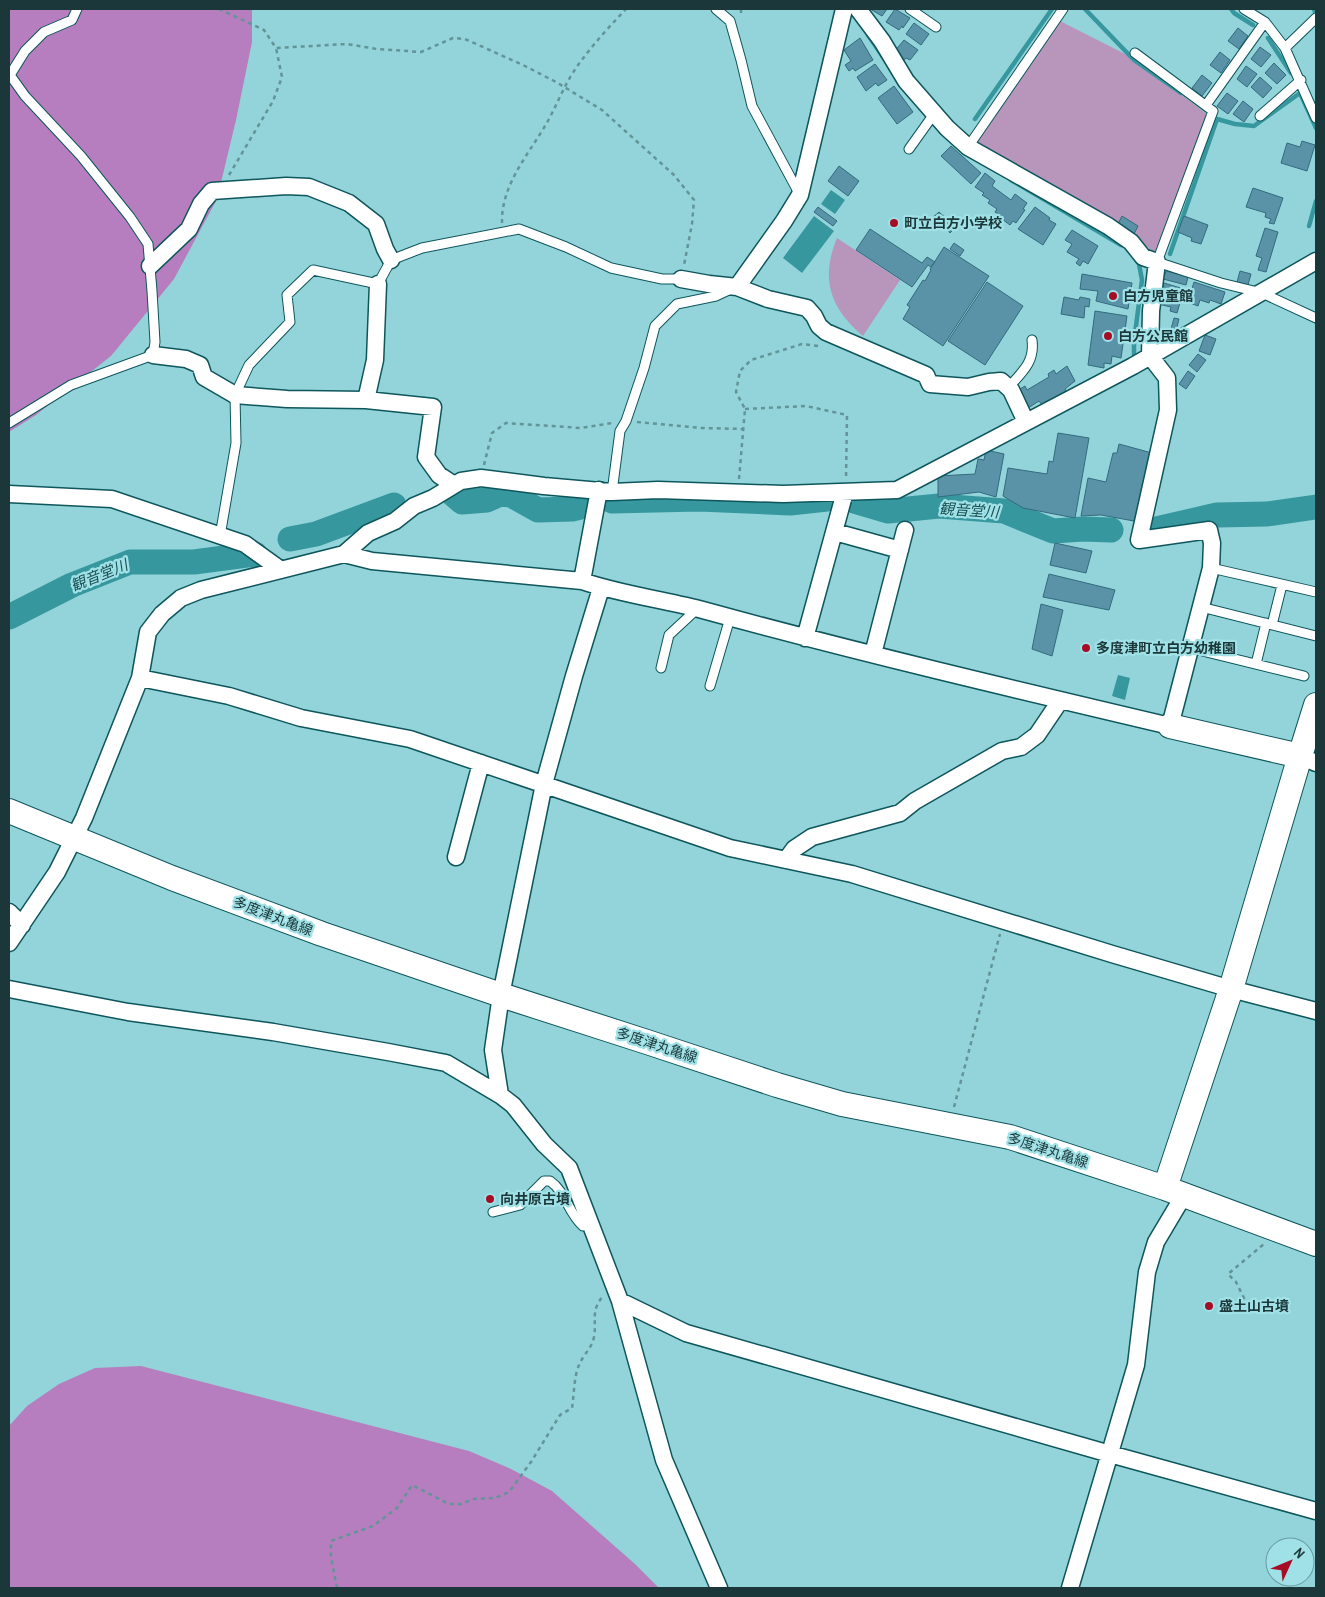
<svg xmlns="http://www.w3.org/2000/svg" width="1325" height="1597" font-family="'Archivo Narrow','Noto Sans JP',sans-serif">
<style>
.green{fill:#b896bc}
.forest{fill:#b67ebe}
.water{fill:#37979f}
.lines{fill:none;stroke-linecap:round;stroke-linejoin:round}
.stream{stroke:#37979f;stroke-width:4.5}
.river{stroke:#37979f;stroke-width:25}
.building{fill:#5a93a7;stroke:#336b7e}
.lane-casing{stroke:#0d565c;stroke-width:11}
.street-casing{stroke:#0d565c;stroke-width:19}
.secondary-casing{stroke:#0d565c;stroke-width:26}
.path{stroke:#629498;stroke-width:2.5;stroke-dasharray:4 4;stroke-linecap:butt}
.lane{stroke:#fff;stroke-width:9}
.street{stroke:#fff;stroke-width:16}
.secondary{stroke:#fff;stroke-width:24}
.poi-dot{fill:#a60d25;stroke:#9fe1e6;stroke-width:2}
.labels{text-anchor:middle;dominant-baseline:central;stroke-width:4.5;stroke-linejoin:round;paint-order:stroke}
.poi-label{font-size:14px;font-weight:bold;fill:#1b3739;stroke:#9fe1e6;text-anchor:start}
.street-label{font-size:14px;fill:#1b3739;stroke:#9fe1e6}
.water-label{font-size:15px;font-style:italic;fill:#184f53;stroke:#9fe1e6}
</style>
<rect width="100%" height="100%" fill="#92d4d9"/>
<path class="green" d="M1060,21L1131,57L1207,114L1156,254L1131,233L975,144Z
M837,238L900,280L863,336C830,308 820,279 837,238Z"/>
<path class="forest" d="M9,9H252V42L236,120L217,199L174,279L111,356L36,415L9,432Z
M141,1366L469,1451L511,1469L552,1491L635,1564L659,1588H9V1426L27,1406L59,1384L95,1368Z"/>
<path class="water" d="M831,190L845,200L835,214L821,204Z
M814,216L834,231L802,273L783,258Z
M1118,675L1130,678L1125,700L1112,696Z"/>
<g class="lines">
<path class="stream" d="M1085,9L1134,60L1181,93
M1231,9L1234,13L1253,25
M1314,9L1316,15
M868,35L883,57
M1268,38L1291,73
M975,119L1052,9
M1011,180L1121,245
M1309,226L1316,201
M1170,254L1217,119L1235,124L1254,126L1300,93L1316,128
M1134,355V341L1142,280L1139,264L1137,261"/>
<path class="river" d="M448,490L462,502L487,500L500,494L511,495L538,510L572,509L588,505
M612,501L699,499L790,503L827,499
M854,501L888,511L939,506L1004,511L1053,531L1083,529L1111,530
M1152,530L1217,515L1267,514L1316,507
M290,539L316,534L394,505
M9,617L72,585L130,562H194L255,554"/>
</g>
<path class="building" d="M870,9H887L882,16Z
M895,9L910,18L903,28L902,26L899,30L886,22Z
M914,23L929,34L921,45L906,34Z
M1238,28L1248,36L1239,49L1228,41Z
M860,38L873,60L855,71L853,68L849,71L845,65L851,61L844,50Z
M904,40L918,50L910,60L906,58L904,60L894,52Z
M1260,47L1271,55L1261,67L1251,59Z
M1220,52L1230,60L1221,73L1210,65Z
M1274,63L1286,75L1277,84L1265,73Z
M875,64L887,80L878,86L876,83L866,91L857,77Z
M1246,66L1257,74L1247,87L1237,79Z
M1202,75L1212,83L1202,96L1192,88Z
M1260,77L1272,88L1263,98L1251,87Z
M894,86L913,112L897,124L878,98Z
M1227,93L1238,101L1228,114L1217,106Z
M1243,101L1253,109L1244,122L1233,114Z
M1302,141L1315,145L1307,171L1281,163L1287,143L1300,147Z
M951,146L981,173L971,184L941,156Z
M839,166L859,181L848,196L828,181Z
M985,173L995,181L992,186L1011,200L1015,194L1027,203L1023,209L1025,210L1016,223L1013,221L1010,225L1002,219L1003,217L995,212L997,209L988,203L990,200L982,195L984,193L975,187Z
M1253,188L1283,198L1274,224L1269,223L1271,219L1265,217L1266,213L1246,207Z
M818,207L837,221L833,226L814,212Z
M1035,207L1050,218L1049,220L1056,224L1043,245L1018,229Z
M939,212L950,222L949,224L954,229L950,233L946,228L944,230L931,219Z
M1122,216L1138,226L1134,234L1118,224Z
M1184,216L1208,225L1201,244L1191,241L1192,238L1178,232Z
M1265,228L1278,232L1266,272L1258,270L1262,258L1256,256Z
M870,229L922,263L927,257L935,262L931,267L928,265L912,287L856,250Z
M1072,230L1098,246L1088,264L1083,261L1080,266L1076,263L1079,259L1067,252L1072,244L1065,240Z
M954,243L964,250L960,256L950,249Z
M944,247L989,276L943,346L903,319L910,307L907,305L923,280L925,281L931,270L930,269Z
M1166,271L1188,277L1186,285L1163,279Z
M1240,271L1251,274L1248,285L1237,282Z
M1082,274L1132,283L1128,309L1096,301L1098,291L1080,289Z
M987,282L1023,306L985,365L948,341Z
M1194,282L1225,292L1221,304L1210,300L1209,303L1200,300L1198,306L1190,303L1192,296L1190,295Z
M1164,283L1184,289L1177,313L1170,311L1171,307L1158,304Z
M1064,297L1079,300L1080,297L1090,299L1089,307L1085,306L1084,318L1061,314Z
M1095,311L1127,316L1121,358L1112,356L1111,364L1104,363V368L1088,365Z
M1174,318L1179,319L1176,331L1171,329Z
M1205,335L1216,339L1210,355L1199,351Z
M1198,354L1206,360L1197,372L1189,365Z
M1067,366L1075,381L1065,389L1066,391L1042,405L1039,401L1025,410L1015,392L1025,386L1027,390L1049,377L1048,374L1054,370L1056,374Z
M1188,371L1195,376L1186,389L1179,384Z
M1058,433L1089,438L1075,518L1023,508L1003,496L1008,468L1047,474L1049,461L1053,462Z
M1119,444L1152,453L1134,521L1101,515L1081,516L1088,478L1106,482L1113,453H1117Z
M986,450L1004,454L996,497L979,492L938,497V476L975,474L978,459L984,460Z
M1055,543L1092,551L1086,573L1050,565Z
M1049,574L1115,590L1109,610L1043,597Z
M1041,604L1063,610L1052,656L1032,649Z"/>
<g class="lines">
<g class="lane-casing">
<path id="lane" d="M716,9L730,21L741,60L752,106L800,195
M910,9L936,27
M1244,9L1265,22L1285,48L1316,118
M1285,48L1316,18
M1135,53L1213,111L1157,262L1221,283L1262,293L1316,318
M1206,105L1265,22
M1260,116L1301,80
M968,147L1063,9
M909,149L934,114
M1008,388C1022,372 1035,362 1032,340
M9,423L71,385L153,355L155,342L152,291L148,244L130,217L81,156L25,96L10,75L25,51L44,32L72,20L77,9
M612,492L620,431L626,421L644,368L655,326L677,304L716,296L731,289
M220,536L236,443L235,395L249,365L290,322L287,295L313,270L378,284L391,260L422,248L519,229L566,247L611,268L662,279H681
M1211,568L1316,592
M1201,607L1316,636
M1272,625L1282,585
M1190,648L1304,676
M1256,664L1266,623
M661,668L669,635L697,609
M710,686L730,618
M493,1212L520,1205L544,1181H550C566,1192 568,1213 583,1226L591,1224"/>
</g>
<g class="street-casing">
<path id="street" d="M150,266L189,229L201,204L212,191L286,186L309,187L349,203L376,224L385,249L391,260
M681,279L709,284L737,287L768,299L807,308L814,316L819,326L826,332L926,375L930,384L968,387L989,382L1001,381L1011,390L1026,422
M737,287L784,221L800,195L844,9
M153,355L186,359L200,365L204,377L235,395L287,399L366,400L433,407L426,457L439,475L454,485
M366,400L375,360L378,284
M9,494L112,499L245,544L281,570
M835,532L900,550
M344,554L372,561L582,581C620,594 660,599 699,609C856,652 1013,689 1170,726L1211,568L1212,543L1209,530L1139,540L1168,410L1167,378L1150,356L1151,311L1157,262L1143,257L1131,242L1108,226L968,147L947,128L906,81L882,41L858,9
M582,581L599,490
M805,638L845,492
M873,654L905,530
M140,678L229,696L301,718L410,739L730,848L852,874L1112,954L1231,989L1316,1011
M1300,756L1316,763
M456,857L481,763
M786,860L794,849L812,837L900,813L915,801L1002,751L1021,747L1037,735L1060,701
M9,912L22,925
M9,943L57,872L84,818L140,678L148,632L162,614L181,598L201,590L344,554L368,533L395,521L414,506L433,498L461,481L481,478L544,486L612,492L658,490L783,494L897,490L1133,366L1316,261
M9,989L128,1012L273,1032L388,1052L446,1063L500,1095L513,1105L544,1144L569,1168L620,1301L664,1460L719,1588
M500,1095L493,1050L501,995L544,784L574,676L601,588
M620,1301L686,1333L1110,1454L1316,1511
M1070,1588L1136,1365L1147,1272L1156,1242L1184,1195"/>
</g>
<g class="secondary-casing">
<path id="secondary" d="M1170,726L1300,756L1316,705
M9,811L172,878L322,934L501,995L647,1042L777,1085L842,1104L1010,1137L1165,1188L1316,1244
M1165,1188L1231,989L1300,756"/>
</g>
<path class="path" d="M219,9L264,30L276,48L347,44L377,49L421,52L453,38L465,39L523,65L556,82L602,110L674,175L694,200L692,224L684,265
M741,9V17
M229,175L273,101L282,77L276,48
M502,223C501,183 531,152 549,119C557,104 563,89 572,74C587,51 607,29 626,9
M745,409L806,406L847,415L846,479
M637,422L701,428L743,429
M484,465L492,433L506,423L581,428L612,423
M739,479L745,409L736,392L740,371L751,360L802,344L819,346
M954,1107L1000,934
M1248,1306L1236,1282L1228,1274L1264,1244
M337,1588L331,1557V1541L373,1526L397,1508L412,1485L449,1504H461L474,1499L495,1498L509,1492L531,1462L560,1415L572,1408C574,1395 574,1376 579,1365C583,1355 592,1348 594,1337C597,1320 590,1312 603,1296"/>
<use href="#lane" class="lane"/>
<use href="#street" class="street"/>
<use href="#secondary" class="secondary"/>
</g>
<g class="poi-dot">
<circle cx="894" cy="223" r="5"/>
<circle cx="1113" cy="296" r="5"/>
<circle cx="1108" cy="336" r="5"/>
<circle cx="1086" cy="648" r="5"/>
<circle cx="490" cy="1199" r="5"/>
<circle cx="1209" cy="1306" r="5"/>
</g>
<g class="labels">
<g class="poi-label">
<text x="904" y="223">町立白方小学校</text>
<text x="1123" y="296">白方児童館</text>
<text x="1118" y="336">白方公民館</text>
<text x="1096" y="648">多度津町立白方幼稚園</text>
<text x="500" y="1199">向井原古墳</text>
<text x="1219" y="1306">盛土山古墳</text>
</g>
<g class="street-label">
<text transform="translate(273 916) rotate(21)">多度津丸亀線</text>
<text transform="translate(657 1045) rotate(18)">多度津丸亀線</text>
<text transform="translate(1048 1150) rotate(18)">多度津丸亀線</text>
</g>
<g class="water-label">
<text transform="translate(969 510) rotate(4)">観音堂川</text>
<text transform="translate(99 575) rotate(-22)">観音堂川</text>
</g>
</g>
<rect width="1325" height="1597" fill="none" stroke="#1b3739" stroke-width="20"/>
<g transform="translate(1290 1562) rotate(46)"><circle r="24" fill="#9fe1e6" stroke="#6a9da1"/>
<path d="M0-4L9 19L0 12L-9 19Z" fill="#a60d25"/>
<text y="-8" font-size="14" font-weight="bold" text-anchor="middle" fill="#1b3739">N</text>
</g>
</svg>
